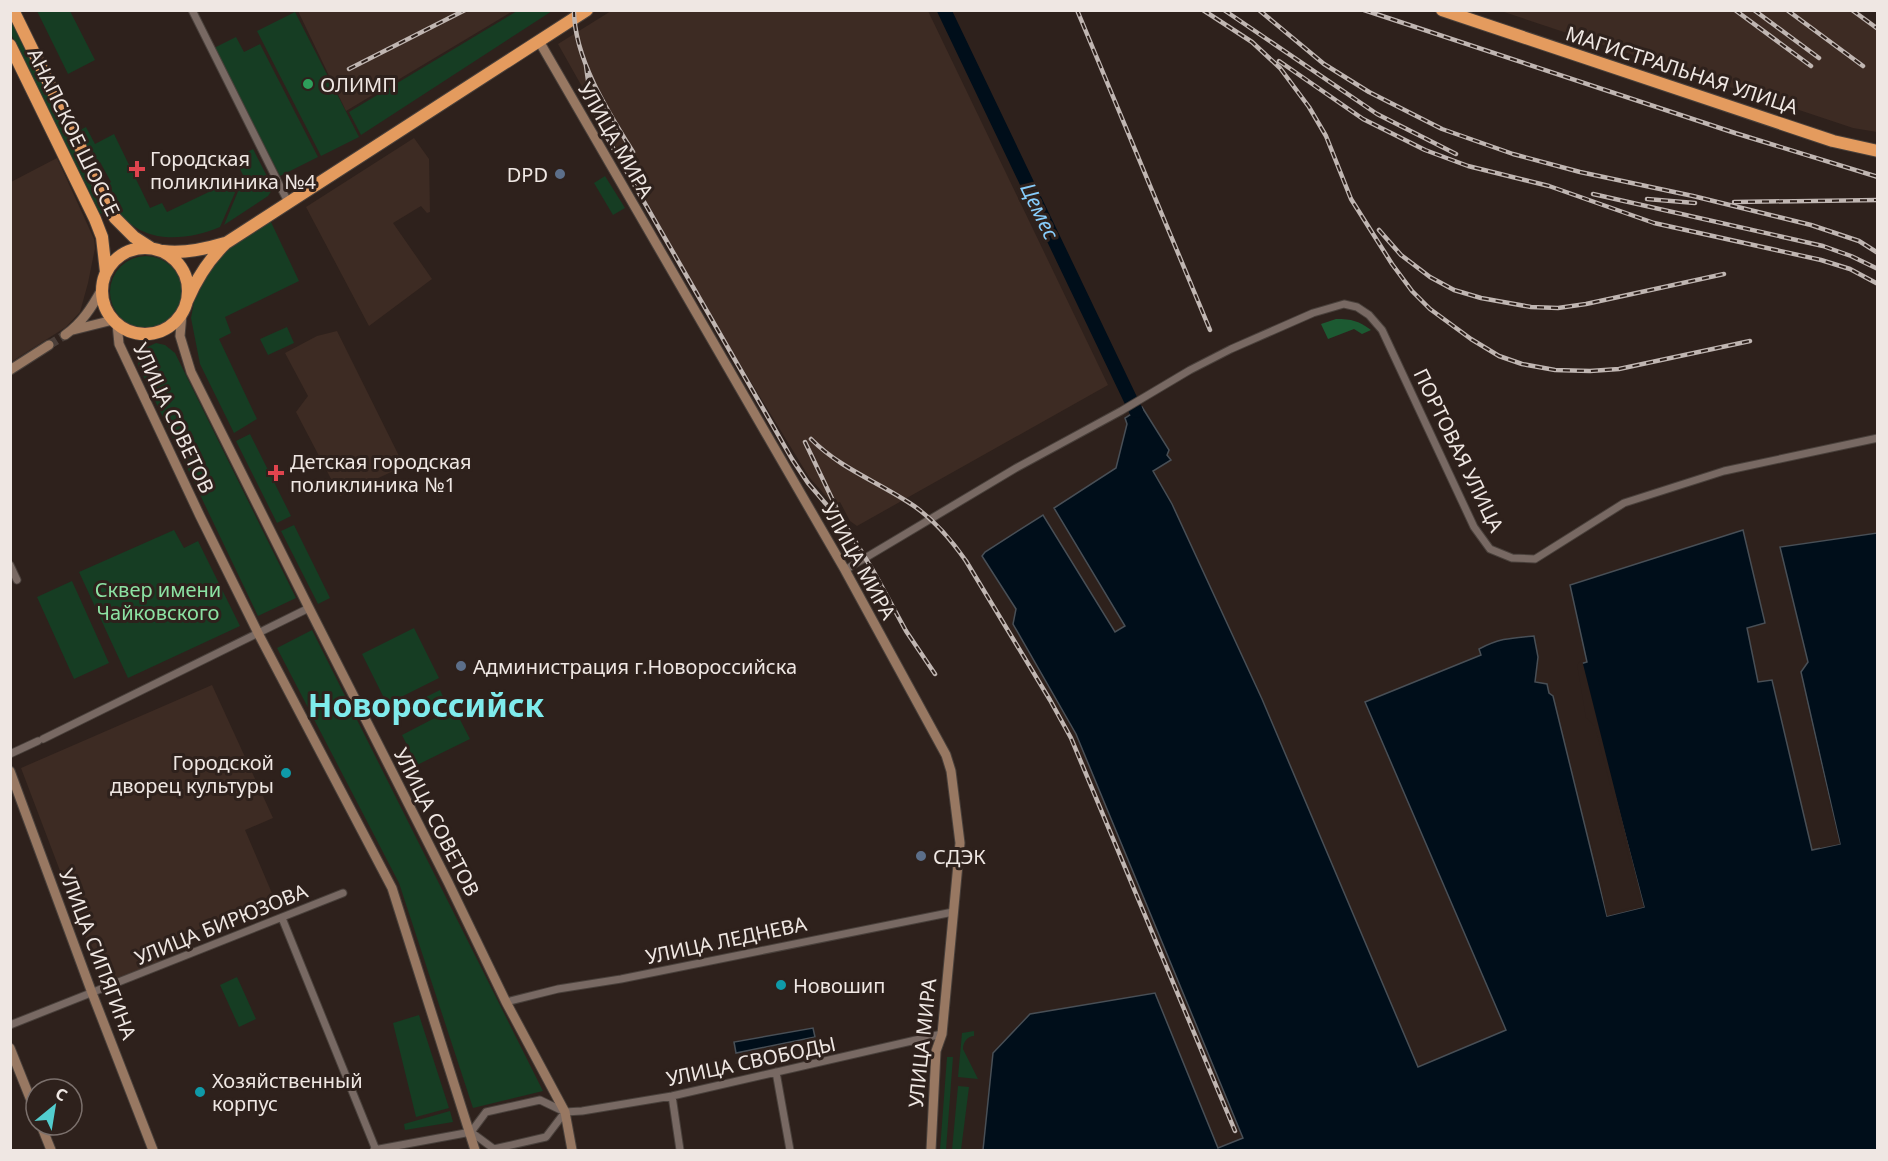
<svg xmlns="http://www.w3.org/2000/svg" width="1888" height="1161" font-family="'Noto Sans',sans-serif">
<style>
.built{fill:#3d2b23}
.green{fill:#163d23}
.forest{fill:#1c5a32}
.water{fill:#000e1a;stroke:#484f56;stroke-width:1.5}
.pier{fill:#2e211c}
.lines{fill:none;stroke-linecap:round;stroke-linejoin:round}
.river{stroke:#000e1a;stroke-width:14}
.secondary-tunnel{stroke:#4b3f3a;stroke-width:9;stroke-dasharray:9 4.5;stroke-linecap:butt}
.street-casing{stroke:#49403b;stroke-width:9}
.secondary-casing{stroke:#49403b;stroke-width:11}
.highway-casing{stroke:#49403b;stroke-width:14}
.street{stroke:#786963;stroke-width:7}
.secondary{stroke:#987862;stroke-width:9}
.highway{stroke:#e49b5e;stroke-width:12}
.rail-casing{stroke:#c0b6b2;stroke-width:4.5}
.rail{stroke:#2e211c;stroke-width:2;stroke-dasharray:7;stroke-linecap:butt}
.leisure-dot{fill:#2e9e5b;stroke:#2e211c;stroke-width:2}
.health-dot{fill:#e0444e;stroke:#2e211c;stroke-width:2}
.service-dot{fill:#5c6f8a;stroke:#2e211c;stroke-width:2}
.culture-dot{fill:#0f9aa8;stroke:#2e211c;stroke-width:2}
.labels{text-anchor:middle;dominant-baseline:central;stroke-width:6;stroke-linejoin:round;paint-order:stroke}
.street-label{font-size:20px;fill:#efe7e3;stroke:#2e211c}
.poi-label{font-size:20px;fill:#efe7e3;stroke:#2e211c;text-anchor:start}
.park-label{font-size:20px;fill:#8ce2a3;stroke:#2e211c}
.water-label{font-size:21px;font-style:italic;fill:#87cdfc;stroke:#2e211c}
.town-label{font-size:32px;font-weight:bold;fill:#7febec;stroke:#2e211c}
</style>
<rect width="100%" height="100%" fill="#2e211c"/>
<path class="built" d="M298,11H513L346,111Z
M611,11H928L1108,385L857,526L850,521L840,502L833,504L809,477L715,323L558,44Z
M1501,11H1858L1877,25V132L1853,128Z
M414,138L429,159L430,212L427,213L421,206L393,223L432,279L369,326L306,207Z
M57,158L94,239L95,248L88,283L80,312L66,327L11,362V182Z
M337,331L404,466L340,496L296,412L308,396L285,353L317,336Z
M212,685L273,818L245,830L274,898L98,971L21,768Z
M156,947L163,965L113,985L106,967Z"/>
<path class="green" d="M37,11H70L95,60L68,74Z
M517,11H552L361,135L349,112Z
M295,12L359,137L321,156L257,31Z
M10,18L104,211L103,214L100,213L11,34Z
M236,37L244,52L260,44L318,157L280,176L214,48Z
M86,127L95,144L114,134L150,208L162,203L167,212L238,178L240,181L220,227C186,241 143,245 118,211C113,203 109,195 104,187L111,182L100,162L95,164L78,131Z
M253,149L271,184L272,190L268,196L224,225L244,177L235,159Z
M605,176L625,208L613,215L594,183Z
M270,220L299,281L225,317L231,333L219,339L257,419L234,433L200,364L191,318L194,302L205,280L219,259L235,243Z
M110 292a36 36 0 1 1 72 0a36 36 0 1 1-72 0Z
M287,327L294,343L268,355L260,339Z
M156,343L165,345L175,353L296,598L258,616L138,365L141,350Z
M250,434L291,516L277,523L236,441Z
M294,525L330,598L318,604L281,531Z
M174,530L184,548L198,541L240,626L128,678L79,572Z
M72,581L109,663L74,679L37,597Z
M414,628L439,678L387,704L362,654Z
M312,630L543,1091L473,1108L399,883L277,648Z
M440,690L445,701L413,717L408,706Z
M454,708L470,739L417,765L402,735Z
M237,977L256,1019L239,1027L220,985Z
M419,1015L449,1108L416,1117L393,1023Z
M974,1031V1036C967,1036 963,1043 963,1049L978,1079L958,1077L962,1033Z
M947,1057H953L946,1150H940Z
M958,1086L969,1087L961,1150H952Z
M450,1111L453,1122L405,1130L404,1124Z"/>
<path class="forest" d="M1336,319C1352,319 1359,321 1371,330L1362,334L1354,329L1328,339L1321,324Z"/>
<path class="water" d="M1142,407L1169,450L1167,455L1171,460L1153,471L1172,504L1262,699L1418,1067L1506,1030L1365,702L1481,655L1479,649C1500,638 1511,638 1534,636L1538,657L1535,682L1547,684L1549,693L1553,696L1607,916L1644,907L1580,664L1587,662L1570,585L1743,530L1765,623L1747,628L1758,682L1772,680L1812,850L1840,844L1801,672L1808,662L1780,547L1877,533V1150H983L993,1053L1030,1014L1155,993L1218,1148L1243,1138L1076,734L1013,624L1016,609L982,556L985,552L1043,515L1115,632L1125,626L1054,508L1116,468L1127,424L1125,418Z
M813,1028L815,1037L736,1053L734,1042Z"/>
<path class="pier" d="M1582,660L1644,907L1607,916L1585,816L1609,913L1641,905L1595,726L1586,718L1577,664Z
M1799,670L1840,844L1820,848L1819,845L1837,841Z"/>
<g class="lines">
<path class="river" d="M944,10L1136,411"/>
<path class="secondary-tunnel" d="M49,345L65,335"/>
<g class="street-casing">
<path id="street" d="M192,10L288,202
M10,565L17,580
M845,570L1016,468L1121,411L1190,370L1231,349L1313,313L1344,304L1357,307L1369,315L1382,330L1474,527L1490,549L1512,558L1535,559L1624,503L1724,471L1878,438
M43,739L309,608
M10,754L38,741
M282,918L376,1150
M506,1002L558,989L621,979L953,912
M10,1025L343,893
M776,1072L790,1150
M672,1096L680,1150
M471,1132L494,1149L546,1137L565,1112
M374,1150L471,1132L486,1112L540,1100L565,1112L582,1111L672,1096L942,1034"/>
</g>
<g class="secondary-casing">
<path id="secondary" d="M539,41L845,570L946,755L951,771L960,843L942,1034L936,1051L931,1150
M182,314L180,336L191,372L309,608L448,882L506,1002L565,1112L572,1150
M117,324L119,344L200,516L259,635L392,888L475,1150
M73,330L113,320
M65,335C82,323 92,307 102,289
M10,370L49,345
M10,771L92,993L153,1150
M10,1048L36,1113
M41,1125L51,1150"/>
</g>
<g class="highway-casing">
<path id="highway" d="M13,10L115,218L134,237L151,248
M1442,10L1833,141L1878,151
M10,45L95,219L102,237L106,272
M102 291a43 43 0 1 1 86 0a43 43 0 1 1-86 0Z
M163,251C184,254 205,249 225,243
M187,301C197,278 208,260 226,243L587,10"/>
</g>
<use href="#street" class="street"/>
<use href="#secondary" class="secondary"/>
<use href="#highway" class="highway"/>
<g class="rail-casing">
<path id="rail" d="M574,10C574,58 608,112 633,152
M1077,10L1210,330
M1203,10L1252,42L1280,68L1309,107L1326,136L1351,199L1392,264L1412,291L1430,309L1471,339L1499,356L1522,364L1555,370L1590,371L1619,369L1750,341
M1224,10L1377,114L1456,154
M1259,10L1324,64L1369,92L1442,129L1513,154L1580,172L1693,196L1811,225L1859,241L1878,253
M1364,10L1735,133L1878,177
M1735,10L1811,66
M1754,10L1819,58
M1787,10L1863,66
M1852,10L1878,29
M1279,61L1363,119L1425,150L1468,166L1549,186L1654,223L1821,260L1850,269L1878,284
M586,66L590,95L601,127L792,459L808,483L849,531L875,574L906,631L935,674
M349,69L465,10
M1593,194L1823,246L1851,256L1878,269
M1647,199L1695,203
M1734,202L1878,200
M1379,230L1401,255L1430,277L1454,290L1481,298L1531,307L1558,308L1586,304L1724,274
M811,439C840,468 874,480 908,502C932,517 950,538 966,561L1050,700L1071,738L1235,1131
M805,442L836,507"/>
</g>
<use href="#rail" class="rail"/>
</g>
<circle class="leisure-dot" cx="308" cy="84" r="6"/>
<g class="health-dot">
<path d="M134 160h6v6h6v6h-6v6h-6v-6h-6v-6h6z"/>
<path d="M273 464h6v6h6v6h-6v6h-6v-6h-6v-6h6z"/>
</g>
<g class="service-dot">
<circle cx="560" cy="174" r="6"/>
<circle cx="461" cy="666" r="6"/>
<circle cx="921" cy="856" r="6"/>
</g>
<g class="culture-dot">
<circle cx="286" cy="773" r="6"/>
<circle cx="781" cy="985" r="6"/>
<circle cx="200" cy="1092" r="6"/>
</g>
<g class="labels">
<g class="street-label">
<text transform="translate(1682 70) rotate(18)">МАГИСТРАЛЬНАЯ УЛИЦА</text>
<text transform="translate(74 132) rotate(64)">АНАПСКОЕ ШОССЕ</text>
<text transform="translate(616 140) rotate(60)">УЛИЦА МИРА</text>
<text transform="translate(174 418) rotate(65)">УЛИЦА СОВЕТОВ</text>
<text transform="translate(1459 450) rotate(64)">ПОРТОВАЯ УЛИЦА</text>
<text transform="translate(859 561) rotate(61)">УЛИЦА МИРА</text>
<text transform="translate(437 822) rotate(63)">УЛИЦА СОВЕТОВ</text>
<text transform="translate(221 924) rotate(-22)">УЛИЦА БИРЮЗОВА</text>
<text transform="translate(726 940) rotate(-12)">УЛИЦА ЛЕДНЕВА</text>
<text transform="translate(98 954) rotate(69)">УЛИЦА СИПЯГИНА</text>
<text transform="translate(922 1043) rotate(-84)">УЛИЦА МИРА</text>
<text transform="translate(751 1061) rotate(-12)">УЛИЦА СВОБОДЫ</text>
</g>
<g class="poi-label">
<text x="320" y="84">ОЛИМП</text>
<text x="150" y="158">Городская<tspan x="150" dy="23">поликлиника №4</tspan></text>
<text x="548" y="174" text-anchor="end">DPD</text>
<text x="290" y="461">Детская городская<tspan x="290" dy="23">поликлиника №1</tspan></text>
<text x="473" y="666">Администрация г.Новороссийска</text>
<text x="274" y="762" text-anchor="end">Городской<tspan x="274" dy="23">дворец культуры</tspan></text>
<text x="933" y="856">СДЭК</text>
<text x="793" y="985">Новошип</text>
<text x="212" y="1080">Хозяйственный<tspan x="212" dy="23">корпус</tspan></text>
</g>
<g class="park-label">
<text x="158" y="589">Сквер имени<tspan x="158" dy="23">Чайковского</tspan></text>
</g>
<g class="water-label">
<text transform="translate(1040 211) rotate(64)">Цемес</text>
</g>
<g class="town-label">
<text x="426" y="704">Новороссийск</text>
</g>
</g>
<rect width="1888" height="1161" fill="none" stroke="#efe7e3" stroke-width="24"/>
<g transform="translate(54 1107) rotate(30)"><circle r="28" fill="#2e211c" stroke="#7b706c" stroke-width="1.5"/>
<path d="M0-4.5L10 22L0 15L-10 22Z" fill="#52cdce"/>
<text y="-9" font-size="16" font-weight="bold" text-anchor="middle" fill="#efe7e3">С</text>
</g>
</svg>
